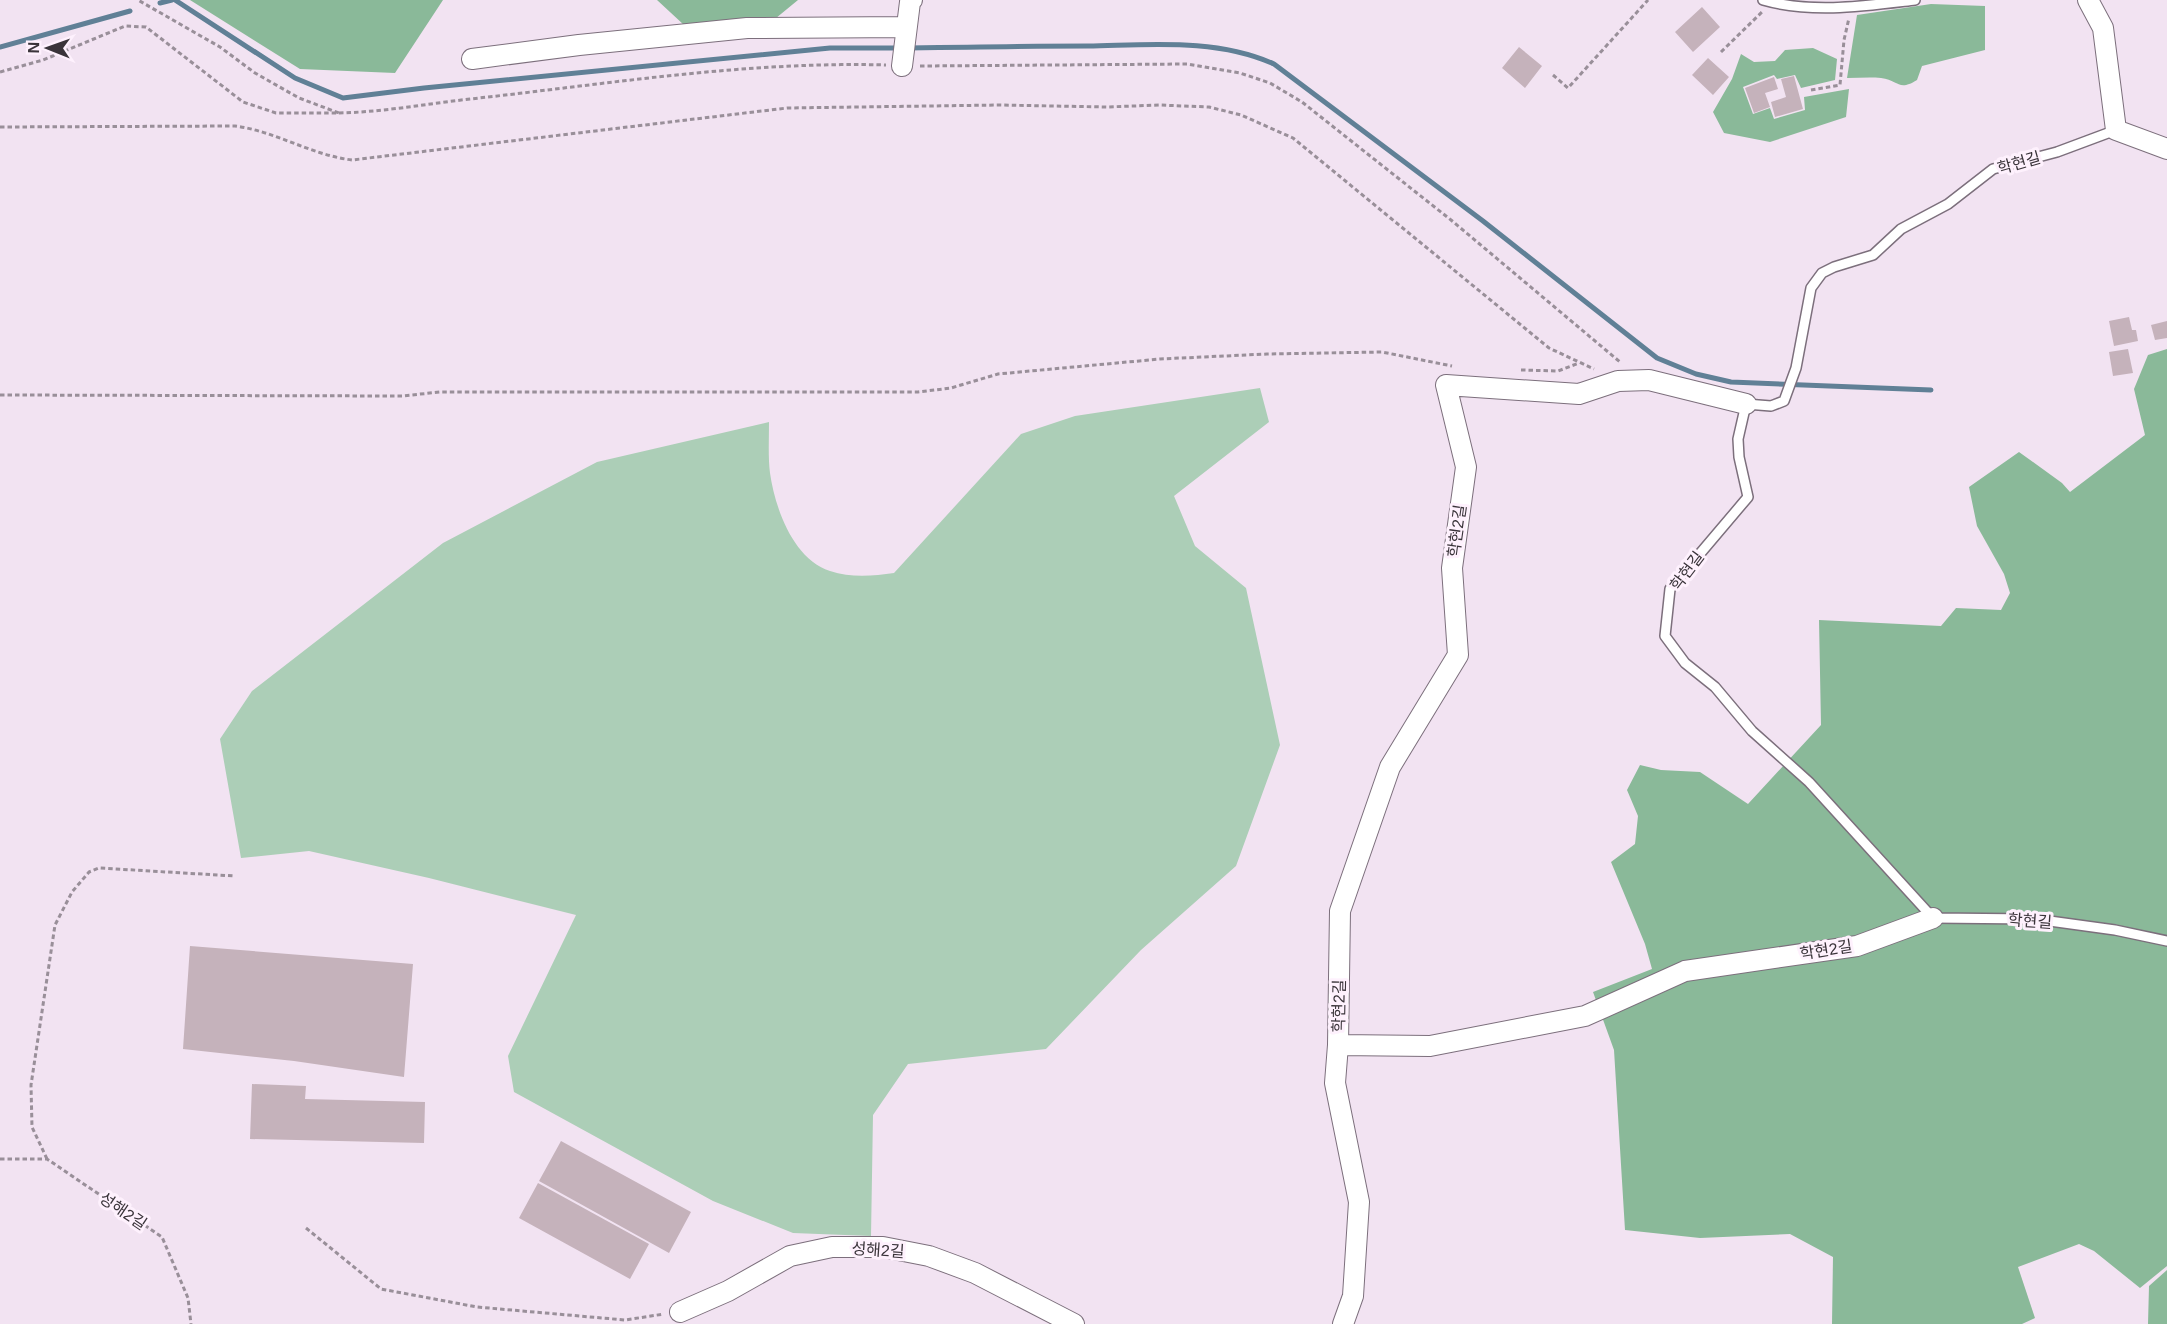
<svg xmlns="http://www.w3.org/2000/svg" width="2167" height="1324" font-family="Helvetica,'Noto Sans KR',sans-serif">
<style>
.green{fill:#acceb7}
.forest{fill:#8ab999}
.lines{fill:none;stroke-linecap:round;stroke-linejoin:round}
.stream{stroke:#608096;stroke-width:5}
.building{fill:#c5b2bb}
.lane-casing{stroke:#7c6f7c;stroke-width:12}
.street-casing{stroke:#7c6f7c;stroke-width:22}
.path{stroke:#998f99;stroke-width:3;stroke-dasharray:4.5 3;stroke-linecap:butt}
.lane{stroke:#fff;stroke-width:9}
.street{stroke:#fff;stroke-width:20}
.labels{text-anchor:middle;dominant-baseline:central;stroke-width:6;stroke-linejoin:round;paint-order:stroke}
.street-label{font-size:16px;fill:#3a343a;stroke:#fef1fd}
</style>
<rect width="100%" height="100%" fill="#f2e3f2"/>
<path class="green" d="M1260,388L1269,422L1174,496L1195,546L1246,588L1280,745L1236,866L1141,950L1046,1049L908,1064L873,1115L871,1236L793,1233L713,1201L514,1092L508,1056L576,915L429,878L309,851L241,858L220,739L252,691L443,543L597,462L769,422C769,439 768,457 770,473C775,508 793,559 830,571C851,578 873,576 894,573L1021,434L1075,416Z"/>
<path class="forest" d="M190,0H443L395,73L300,69Z
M657,0H798L770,23L684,25Z
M1931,4L1985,6V50L1922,66L1917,80C1898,92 1899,80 1881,78C1870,77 1858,78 1847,78L1857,15Z
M1813,48L1837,59L1835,80L1801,88L1795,75L1777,79L1774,75L1743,87L1753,114L1770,108L1774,119L1805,110L1804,97L1849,89L1846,117L1770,142L1724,133L1713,112L1732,79L1741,54L1754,62L1775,61L1785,50Z
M2167,349V1266L2140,1288L2094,1251L2079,1244L2018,1267L2035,1318L2022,1324H1832L1833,1257L1790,1234L1700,1238L1625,1230L1614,1050L1593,992L1652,969L1645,944L1611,862L1635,844L1638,816L1627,790L1640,765L1661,770L1700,772L1748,804L1821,725L1819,620L1941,626L1956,608L2001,610L2010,593L2004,574L1977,526L1969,487L2019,452L2062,483L2070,492L2145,435L2134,389L2148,355Z
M2167,1270V1324H2148L2149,1286Z"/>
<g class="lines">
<path class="stream" d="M175,0L295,78L343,98L424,88L830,48H899
M160,3L172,0
M0,47L130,11
M908,48C968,47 1028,46 1088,46C1150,45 1216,38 1274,64L1483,221L1657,358L1696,374L1731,382L1931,390"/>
</g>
<path class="building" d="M1702,7L1720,27L1693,52L1675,32Z
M1519,47L1542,66L1525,88L1502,68Z
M1708,58L1729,77L1713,95L1692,75Z
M1794,76L1803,109L1775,117L1771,102L1786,97L1781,79Z
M1774,77L1778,89L1765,93L1770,107L1754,113L1745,88Z
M2129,317L2132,330H2136L2138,341L2114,346L2109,321Z
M2167,321V338L2155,340L2151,325Z
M2128,349L2133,373L2113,376L2109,352Z
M190,946L413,964L404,1077L294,1061L183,1049Z
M252,1084L306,1086L305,1099L425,1102L424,1143L250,1139Z
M561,1141L691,1212L669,1253L539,1181Z
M538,1183L649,1244L630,1279L519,1218Z"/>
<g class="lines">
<g class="lane-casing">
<path id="lane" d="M1763,0C1812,14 1865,6 1915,0
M2116,130L2057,152L1993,169L1948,204L1901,229L1873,255L1834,267L1822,273L1811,288L1796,368L1784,401L1771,406L1746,404L1738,439L1739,457L1748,497L1670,589L1665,636L1685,663L1715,687L1752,731L1809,782L1933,918L2035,919L2115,930L2167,941"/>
</g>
<g class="street-casing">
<path id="street" d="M2088,0L2103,28L2116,130L2167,149
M472,59L579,45L747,28L906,27
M902,66L910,2L912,0
M1338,1045L1430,1046L1585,1016L1685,971L1857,946L1933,918
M680,1312L728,1291L790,1256L832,1247H883L929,1256L975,1273L1074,1324
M1343,1324L1353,1296L1359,1202L1335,1083L1338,1045L1340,911L1390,767L1458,655L1452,568L1466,467L1446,385L1579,394L1618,381L1649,380L1746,404"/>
</g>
<path class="path" d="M1721,52L1762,12
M920,66L1187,64L1240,73L1270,83L1302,102L1451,220L1620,362
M0,72L43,60L125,26L146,27L243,102L276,113H339L299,98L255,73L220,47L138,0
M1553,75L1568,88L1648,0
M1811,90L1840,85L1844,40L1849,18
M339,113C383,112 426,104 470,99C608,84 747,61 886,65
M0,127L235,126C275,131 311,155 352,160L787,108L999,105L1107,107L1159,105L1209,107L1241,115L1293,138L1549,348L1594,369
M1521,370L1558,371L1579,363
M0,395L402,396L440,392H918L951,388L998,374L1160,359L1267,354L1382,352L1452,366
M0,1159H47L162,1237L188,1298L191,1324
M47,1159L32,1127L31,1085L55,925L72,892L89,872L99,868L235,876
M306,1228L381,1289L477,1307L625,1320L664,1314"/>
<use href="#lane" class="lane"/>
<use href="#street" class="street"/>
</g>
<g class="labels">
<g class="street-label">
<text transform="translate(2019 163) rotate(-16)">학현길</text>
<text transform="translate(1457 531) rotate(-82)">학현2길</text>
<text transform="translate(1687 571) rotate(-53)">학현길</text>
<text transform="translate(2030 921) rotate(4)">학현길</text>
<text transform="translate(1826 950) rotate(-9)">학현2길</text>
<text transform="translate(1339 1006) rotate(-89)">학현2길</text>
<text transform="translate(123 1211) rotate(34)">성해2길</text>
<text transform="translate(878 1250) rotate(4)">성해2길</text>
</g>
</g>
<g transform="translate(48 48) rotate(271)" stroke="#fef1fd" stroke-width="4.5" paint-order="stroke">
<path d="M0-4.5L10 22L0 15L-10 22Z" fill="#3a343a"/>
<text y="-9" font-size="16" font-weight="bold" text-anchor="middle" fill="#3a343a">N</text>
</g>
</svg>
